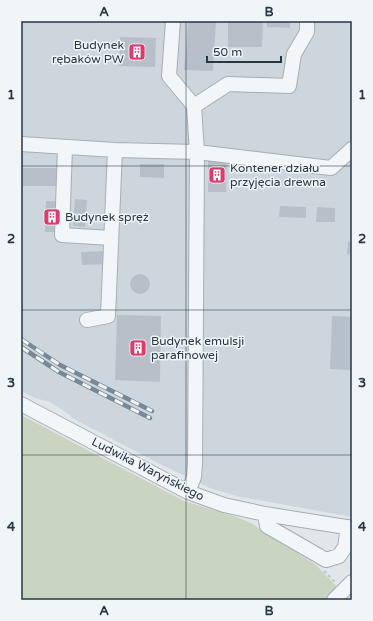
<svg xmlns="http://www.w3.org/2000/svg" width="373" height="621" font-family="'Varela Round',sans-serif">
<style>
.built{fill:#ced6dd}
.green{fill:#c9d5c1}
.building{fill:#b7c0c8}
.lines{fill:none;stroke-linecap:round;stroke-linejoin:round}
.minor-casing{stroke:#a5aeb5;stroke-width:16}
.path{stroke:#bec4c9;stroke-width:2;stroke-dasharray:3 3;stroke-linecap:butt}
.minor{stroke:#f3f6f8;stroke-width:14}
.rail-casing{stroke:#788895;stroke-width:4.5}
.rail{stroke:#f0f5f8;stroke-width:3;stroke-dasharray:9;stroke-linecap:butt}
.grid{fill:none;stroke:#273643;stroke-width:1;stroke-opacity:0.55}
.labels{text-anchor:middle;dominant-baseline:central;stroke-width:3;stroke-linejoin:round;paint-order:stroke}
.poi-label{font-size:12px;fill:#273643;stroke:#f0f5f8;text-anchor:start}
.street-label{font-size:12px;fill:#273643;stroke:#f0f5f8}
.neatline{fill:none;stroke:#273643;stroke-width:1.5}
.grid-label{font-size:13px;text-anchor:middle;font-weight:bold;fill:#273643}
</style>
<rect width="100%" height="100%" fill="#e0e6ea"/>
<path class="built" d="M21,21H352V517L241,497L212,489L160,464L72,418L70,415L50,402L35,398L21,391Z"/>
<path class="green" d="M21,415L184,501L236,517L251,523L316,565L337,587V588L325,600H21Z"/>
<path class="building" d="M188,21H216L213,71L184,70Z
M228,21H263L262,47H228Z
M267,21H290V28L267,27Z
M120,37L156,38L155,67L119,66Z
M208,159H227L226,192H208Z
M140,164H164V178L140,177Z
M23,168H60V186H23Z
M75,199L87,200L85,227L73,226Z
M46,201H59L58,232H45Z
M280,206L306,207V218L279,217Z
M317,207L335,208V222H316Z
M348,242H352V255L347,254Z
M106,251V264L82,265L81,252Z
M130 284a10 10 0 1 1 20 0a10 10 0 1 1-20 0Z
M117,315L161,316L160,382L115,380Z
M332,316L352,317V370L330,369Z"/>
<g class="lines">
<g class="minor-casing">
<path id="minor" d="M173,21L169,76L194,106L197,152L195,464L194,477L188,492
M194,106L228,84L289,86L294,54L307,32V21
M21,144L115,150L197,152L331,168L352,149
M65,147L62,235L111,238
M87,320L108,316L115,150
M21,404L188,492L224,505L265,514L352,528
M265,514L267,526L326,560L339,556L345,547L348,527
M334,600L352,582"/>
</g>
<path class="path" d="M324,571L335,582"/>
<use href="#minor" class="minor"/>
<g class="rail-casing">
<path id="rail" d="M21,339L60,365L152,411
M21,347L59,372L150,418"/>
</g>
<use href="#rail" class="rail"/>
</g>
<path class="grid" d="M186,21V600M21,166H352M21,310H352M21,455H352"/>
<defs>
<g id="building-square" transform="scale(0.9)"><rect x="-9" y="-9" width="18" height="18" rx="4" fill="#d93c6e" stroke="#f0f5f8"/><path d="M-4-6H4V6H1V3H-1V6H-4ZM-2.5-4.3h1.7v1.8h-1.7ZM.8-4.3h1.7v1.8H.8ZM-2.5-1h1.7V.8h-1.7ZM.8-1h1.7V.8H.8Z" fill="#fff"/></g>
</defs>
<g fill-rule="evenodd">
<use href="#building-square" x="137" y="52"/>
<use href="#building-square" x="217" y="175"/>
<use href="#building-square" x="52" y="217"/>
<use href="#building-square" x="138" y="348"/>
</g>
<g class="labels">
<g class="poi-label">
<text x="124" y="45" text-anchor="end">Budynek<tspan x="124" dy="14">rębaków PW</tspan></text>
<text x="230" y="168">Kontener działu<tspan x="230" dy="14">przyjęcia drewna</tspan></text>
<text x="65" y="217">Budynek spręż</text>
<text x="151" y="341">Budynek emulsji<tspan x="151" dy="14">parafinowej</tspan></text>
</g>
<g class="street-label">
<text transform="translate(148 469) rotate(27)">Ludwika Waryńskiego</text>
</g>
</g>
<rect width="373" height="621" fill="none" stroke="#f0f5f8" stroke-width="44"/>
<path d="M207 56v6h74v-6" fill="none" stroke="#273643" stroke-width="2"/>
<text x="213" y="56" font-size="12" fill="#273643" stroke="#f0f5f8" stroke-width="3" paint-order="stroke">50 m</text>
<rect x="22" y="22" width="329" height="577" class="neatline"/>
<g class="grid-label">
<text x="104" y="16">A</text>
<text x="269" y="16">B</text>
<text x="11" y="99">1</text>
<text x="362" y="99">1</text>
<text x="11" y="243">2</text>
<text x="362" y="243">2</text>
<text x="11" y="387">3</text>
<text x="362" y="387">3</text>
<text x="11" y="531">4</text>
<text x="362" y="531">4</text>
<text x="104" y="615">A</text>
<text x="269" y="615">B</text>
</g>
</svg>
